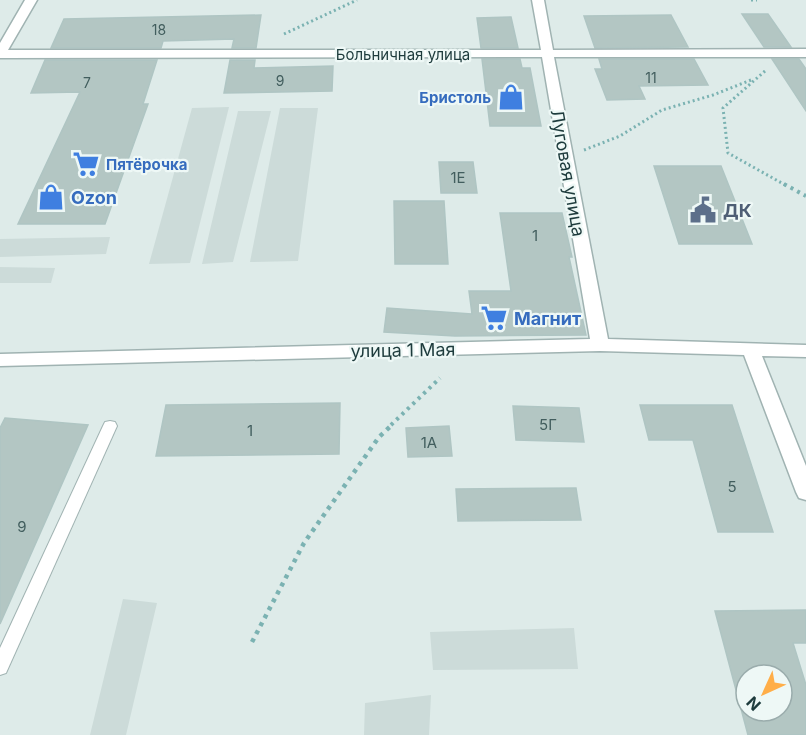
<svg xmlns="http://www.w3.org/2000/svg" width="806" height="735" font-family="Inter,sans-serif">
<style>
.built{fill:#ccdbd9}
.building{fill:#b3c6c3;stroke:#afc5c3;stroke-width:1.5;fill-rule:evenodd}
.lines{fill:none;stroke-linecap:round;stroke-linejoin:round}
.lane-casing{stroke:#a0b3b2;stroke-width:2}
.street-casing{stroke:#a0b3b2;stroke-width:3}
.path-far2{stroke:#7bb2b2;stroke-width:3;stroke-dasharray:2 3;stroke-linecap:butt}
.path-far1{stroke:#7bb2b2;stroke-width:4;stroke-dasharray:3 4.5;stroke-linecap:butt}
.path{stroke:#7bb2b2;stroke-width:4.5;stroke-dasharray:4 5;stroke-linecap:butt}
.lane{fill:#fff;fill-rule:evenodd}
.street{fill:#fff;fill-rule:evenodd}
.labels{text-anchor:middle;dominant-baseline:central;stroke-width:4.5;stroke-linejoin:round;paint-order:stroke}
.far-number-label{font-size:14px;fill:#425e5e}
.far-street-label{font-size:15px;fill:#1d3b3c;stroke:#eef8f6}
.far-shop-label{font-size:15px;font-weight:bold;fill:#366cbe;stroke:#eef8f6;text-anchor:end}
.number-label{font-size:15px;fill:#425e5e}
.street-label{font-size:18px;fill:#1d3b3c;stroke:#eef8f6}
.shop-label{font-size:18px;font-weight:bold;fill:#366cbe;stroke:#eef8f6;text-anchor:start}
.service-label{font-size:18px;font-weight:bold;fill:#4e5e75;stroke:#eef8f6;text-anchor:start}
</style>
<rect width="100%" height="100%" fill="#deebe9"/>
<path class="built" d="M229,107L190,263L149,264L192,108Z
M280,108H318L298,261L250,262Z
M238,111H271L233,262L202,264Z
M110,237L106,254L0,257V239Z
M0,267L55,268L51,283H0Z
M123,599L157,603L126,735H90Z
M574,628L578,669L433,670L430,632Z
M431,695L429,735H364L365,703Z"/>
<path class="building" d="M742,14H768L791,47H764Z
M261,15L256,48H232L234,39L163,41L161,48H51L64,19Z
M671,15L688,47L595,48L584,16Z
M511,17L518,48H481L477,18Z
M482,59H520L522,68H530L541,126H490Z
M599,59H694L708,85L639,86L645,99L607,100L595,69H602Z
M772,59H799L806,69V111Z
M45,60H157L143,104H148L105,224H18L80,92L31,93Z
M230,60H255L254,68L333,66L332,91L224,93Z
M439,162H473L477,193H441Z
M654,166H721L752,244H679Z
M394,201H444L448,264H395Z
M500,213H562L572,257H569L586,335L455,336L384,332L387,308L472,314L469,291H511Z
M340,403L339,454L156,456L166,405Z
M640,405H732L773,532H718L693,440H649Z
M513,406L579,408L584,442L516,440Z
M5,418L88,425L0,624V428Z
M449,426L452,456L408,457L406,428Z
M576,488L581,520L458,521L456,489Z
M806,610V643H793L806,685V735H748L715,611ZM746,675H782V711H746Z"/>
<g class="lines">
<g class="lane-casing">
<path id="lane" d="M110,421L115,422L117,426L6,673L0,675V648L103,426L105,422Z"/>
</g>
<g class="street-casing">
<path id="street" d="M25,0H37L8,50H541L532,0H544L553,50L806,49V57H554L608,339L806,345V357L762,356L806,466V500L799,498L796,492L744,355L600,351L0,366V354L590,339L542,57L0,58V43Z"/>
</g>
<path class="path-far2" d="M751,0H757
M284,34L357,0
M765,71L723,108L728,153L787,186
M584,150L620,136L662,110L713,95L751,80"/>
<path class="path-far1" d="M784,184L806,196
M391,425L440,378"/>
<path class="path" d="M252,642L304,543L379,437L393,424"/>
<use href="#lane" class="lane"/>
<use href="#street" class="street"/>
</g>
<defs>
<g id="shop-bare" transform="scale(2.07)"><path d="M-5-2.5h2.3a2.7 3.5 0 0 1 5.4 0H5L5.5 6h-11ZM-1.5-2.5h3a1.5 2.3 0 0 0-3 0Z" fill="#3f7fe0" stroke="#eef8f6" stroke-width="2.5" paint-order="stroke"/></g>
<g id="supermarket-bare" transform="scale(2.07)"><path d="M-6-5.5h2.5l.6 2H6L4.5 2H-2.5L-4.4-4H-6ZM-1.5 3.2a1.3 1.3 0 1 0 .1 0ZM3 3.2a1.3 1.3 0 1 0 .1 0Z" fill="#3f7fe0" stroke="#eef8f6" stroke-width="2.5" paint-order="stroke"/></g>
<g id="civic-bare" transform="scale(2.07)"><path d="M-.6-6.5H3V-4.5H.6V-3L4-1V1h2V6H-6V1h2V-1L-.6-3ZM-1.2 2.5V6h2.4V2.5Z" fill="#5c6f8a" stroke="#eef8f6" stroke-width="2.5" paint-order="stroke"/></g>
</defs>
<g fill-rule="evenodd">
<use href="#shop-bare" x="511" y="97"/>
<use href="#supermarket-bare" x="86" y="164"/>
<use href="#shop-bare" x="51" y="197"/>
<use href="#civic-bare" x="703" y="210"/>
<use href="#supermarket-bare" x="494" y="318"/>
</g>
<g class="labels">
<g class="far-number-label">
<text x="159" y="29">18</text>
<text x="651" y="77">11</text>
<text x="280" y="80">9</text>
<text x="87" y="82">7</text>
</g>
<g class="far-street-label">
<text x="403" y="54">Больничная улица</text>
</g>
<g class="far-shop-label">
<text x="491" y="97">Бристоль</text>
<text x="106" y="164" text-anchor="start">Пятёрочка</text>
</g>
<g class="number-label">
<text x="458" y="177">1Е</text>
<text x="535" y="235">1</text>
<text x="548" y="424">5Г</text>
<text x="250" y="430">1</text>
<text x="429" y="442">1А</text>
<text x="732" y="486">5</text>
<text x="22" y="526">9</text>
</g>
<g class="street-label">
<text transform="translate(568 173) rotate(80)">Луговая улица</text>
<text transform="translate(403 350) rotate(-1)">улица 1 Мая</text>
</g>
<g class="shop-label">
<text x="71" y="197">Ozon</text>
<text x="514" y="318">Магнит</text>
</g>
<g class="service-label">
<text x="723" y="210">ДК</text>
</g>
</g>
<g transform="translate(764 693) rotate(225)"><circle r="28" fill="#eef8f6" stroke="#9aacac" stroke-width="1.5"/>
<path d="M0-4.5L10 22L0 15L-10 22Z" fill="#ffae48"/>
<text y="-9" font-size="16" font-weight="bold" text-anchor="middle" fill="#1d3b3c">N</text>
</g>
</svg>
